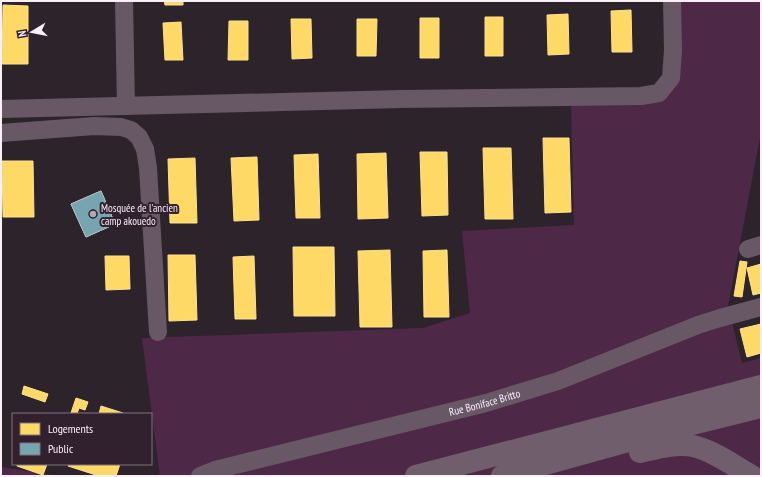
<svg xmlns="http://www.w3.org/2000/svg" width="762" height="477" font-family="'PT Sans Narrow',sans-serif">
<style>
.green{fill:#4d2947}
.homes{fill:#ffd966;stroke:#fee092}
.public{fill:#76a5af;stroke:#9ebbc5}
.lines{fill:none;stroke-linecap:round;stroke-linejoin:round}
.minor{stroke:#685865;stroke-width:18}
.highway{stroke:#705e6c;stroke-width:22}
.poi-dot{fill:#b3a8b0;stroke:#31202d;stroke-width:1.5}
.labels{text-anchor:middle;dominant-baseline:central;stroke-width:4;stroke-linejoin:round;paint-order:stroke}
.poi-label{font-size:11px;fill:#fbeff8;stroke:#31202d;text-anchor:start}
.street-label{font-size:11px;fill:#fbeff8;stroke:#31202d}
</style>
<rect width="100%" height="100%" fill="#2d242b"/>
<path class="green" d="M671,1H761V132L728,306L742,363L761,358V476H160L142,338L423,328L470,313L462,231L574,225L571,104L645,101L672,78Z
M1,467L60,476H1Z"/>
<path class="homes" d="M164,1H183V5H165Z
M3,5L28,6V64H2Z
M631,10L632,52H612L611,11Z
M568,14L569,54L548,55L547,15Z
M485,17H503V56H485Z
M420,18H439V58H420Z
M291,19H311L312,58L292,59Z
M357,19H377L376,56H357Z
M229,21H248V60H228Z
M181,22L183,60H165L163,23Z
M543,138H569L571,212L545,213Z
M483,148H511L513,219H485Z
M420,152H447L448,215L422,216Z
M386,153L388,218L358,219L357,154Z
M318,154L320,218H296L294,155Z
M257,157L259,220L234,221L231,158Z
M195,158L197,223H170L168,159Z
M2,161H33L34,217H3Z
M101,191L115,224L86,237L71,204Z
M293,247H334L335,316H294Z
M390,250L392,327H360L358,251Z
M447,250L449,317H424L423,251Z
M168,255H195L197,320L169,321Z
M105,256H129L130,289L106,290Z
M254,256L256,319H235L233,257Z
M740,261L747,262L742,297L734,296Z
M761,264V293L753,295L747,268Z
M761,324V353L747,357L740,329Z
M24,386L48,394L45,402L22,394Z
M76,398L88,402L85,410L79,408L77,414H73L71,413Z
M101,406L123,413V414H99Z
M17,464H47L43,475L17,466Z
M69,464H120L116,476H99L68,466Z"/>
<path class="public" d="M101,191L115,224L86,237L71,204Z"/>
<g class="lines">
<g class="minor">
<path d="M124,1L126,106"/>
<path d="M1,109L401,99L641,96L659,93L671,78L673,50L672,1"/>
<path d="M1,133L94,126L121,127L131,130L139,137L145,149L148,168L158,332"/>
<path d="M748,249L761,245"/>
<path id="s1" d="M200,476L215,470L486,403L558,381L698,325L720,318L761,307"/>
</g>
<path class="highway" d="M640,452C658,448 676,443 693,446C714,451 734,466 752,476
M416,476L761,386
M502,476L672,429L761,407"/>
</g>
<circle class="poi-dot" cx="93" cy="214" r="4"/>
<g class="labels">
<g class="poi-label">
<text x="101" y="208">Mosquée de l'ancien<tspan x="101" dy="13">camp akouedo</tspan></text>
</g>
<g class="street-label">
<text stroke="none"><textPath href="#s1" startOffset="294">Rue Boniface Britto</textPath></text>
</g>
</g>
<rect width="762" height="477" fill="none" stroke="#fbeff8" stroke-width="4"/>
<rect x="12" y="413" width="140" height="52" fill="#31202d" stroke="#82737e"/>
<rect x="20" y="423" width="20" height="12" fill="#ffd966" stroke="#82737e"/>
<text x="48" y="433" font-size="12" fill="#fbeff8">Logements</text>
<rect x="20" y="443" width="20" height="12" fill="#76a5af" stroke="#82737e"/>
<text x="48" y="453" font-size="12" fill="#fbeff8">Public</text>
<g transform="translate(32 32) rotate(260)" stroke="#31202d" stroke-width="3" paint-order="stroke">
<path d="M0-3L7 15L0 10L-7 15Z" fill="#fbeff8"/>
<text y="-6" font-size="11" font-weight="bold" text-anchor="middle" fill="#fbeff8">N</text>
</g>
</svg>
